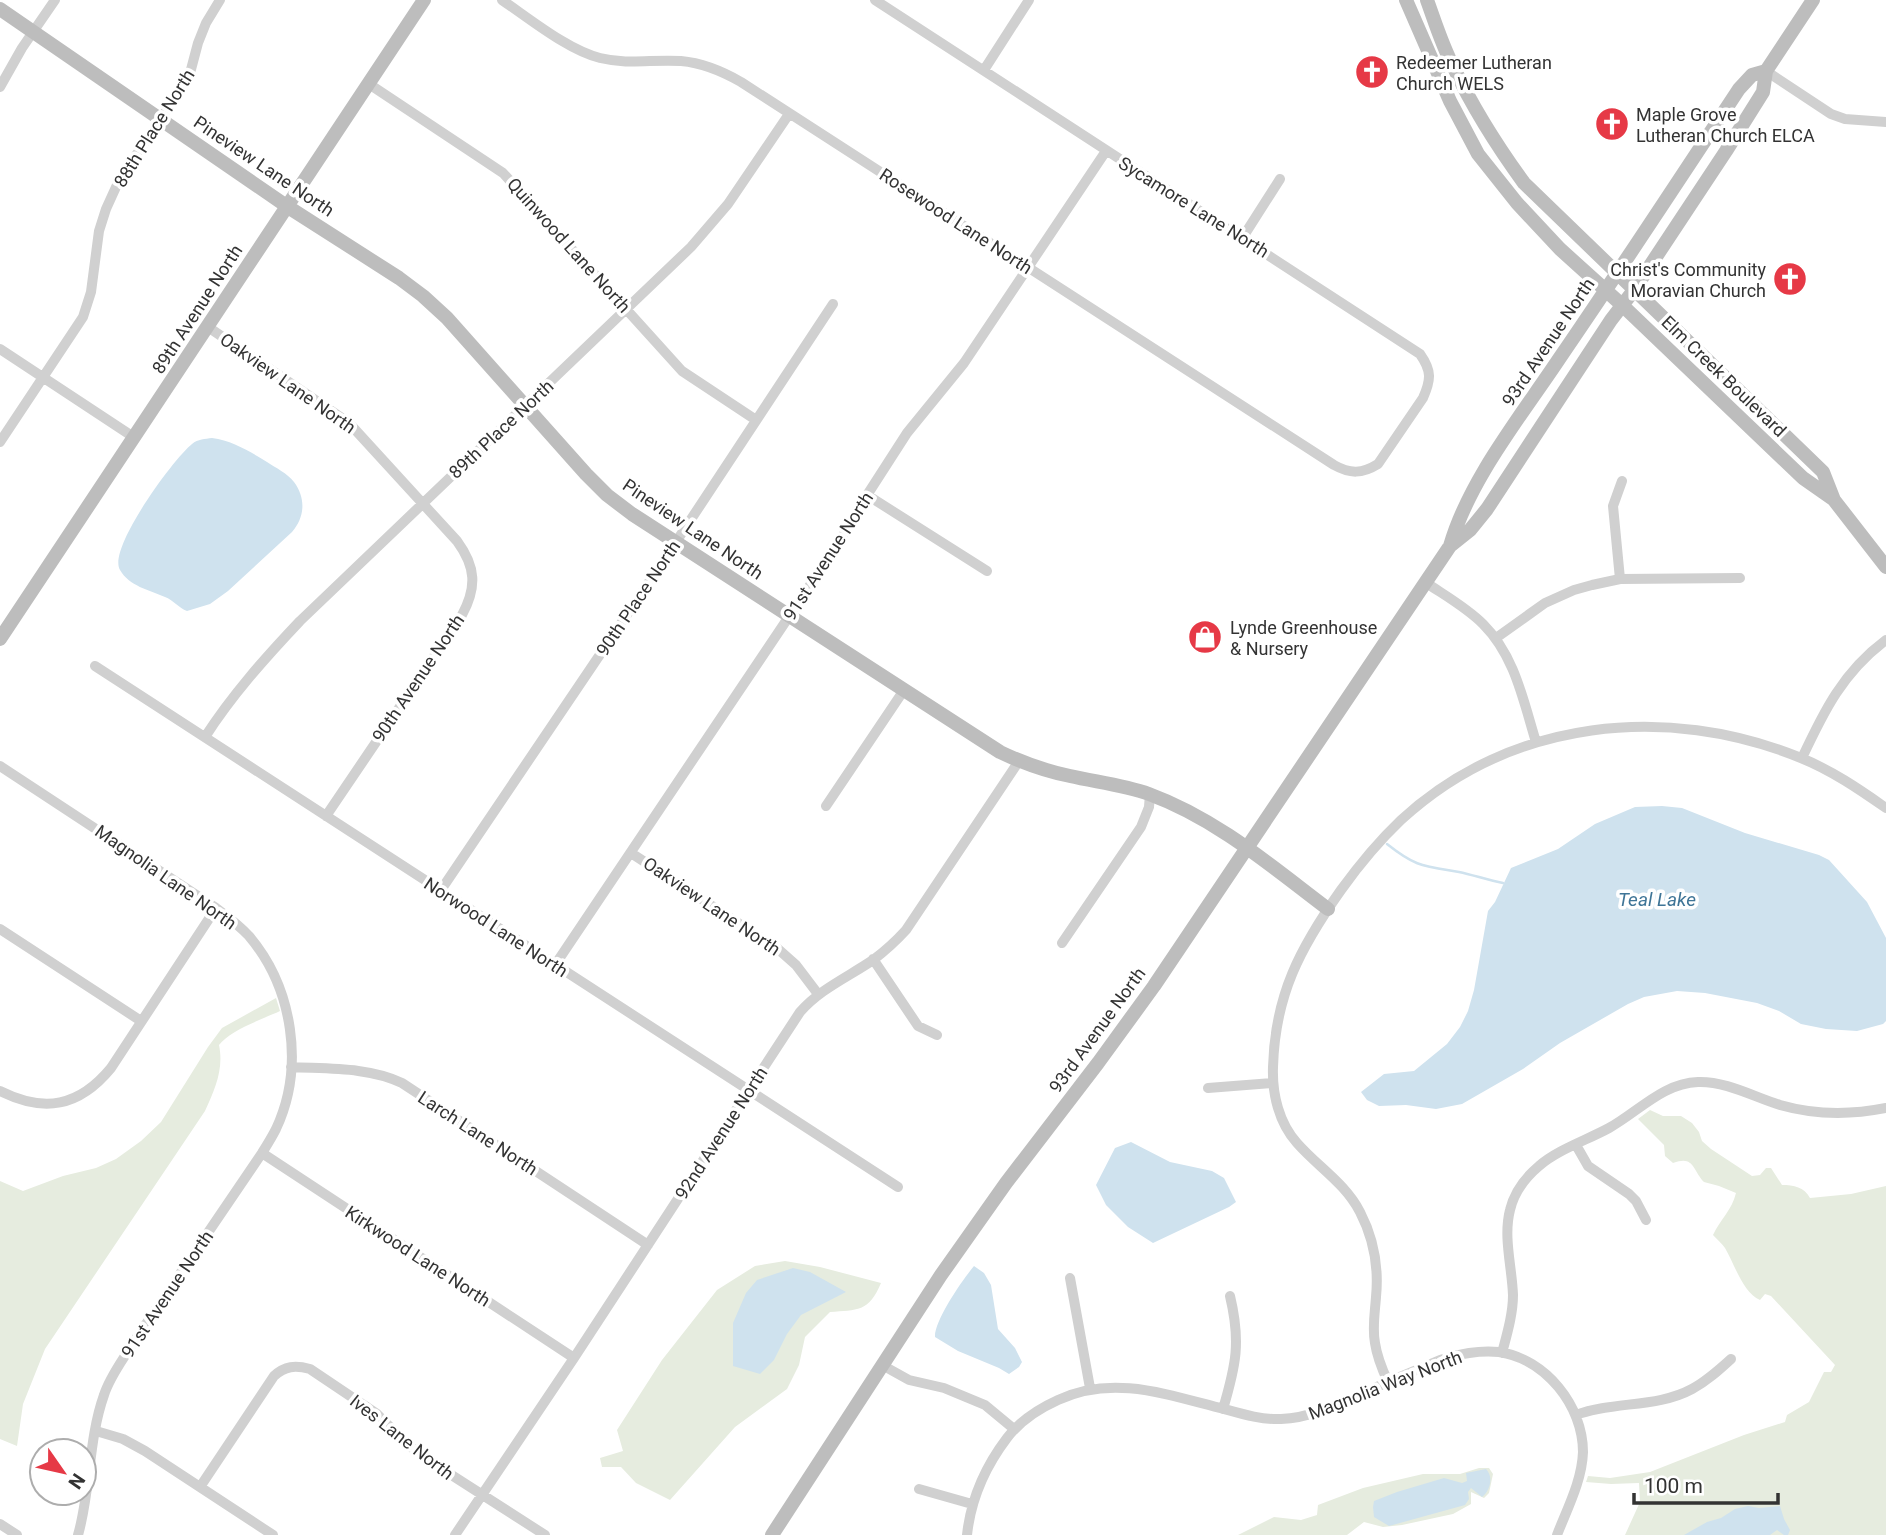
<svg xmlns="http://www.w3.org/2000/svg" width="1886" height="1535" font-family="Roboto,sans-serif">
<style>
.green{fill:#e6ecdf}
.water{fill:#cfe2ee}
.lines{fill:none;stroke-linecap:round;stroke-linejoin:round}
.stream{stroke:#cfe2ee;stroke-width:2.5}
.street{stroke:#d0d0d0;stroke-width:10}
.secondary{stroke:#bdbdbd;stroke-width:14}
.labels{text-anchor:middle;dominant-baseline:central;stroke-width:7;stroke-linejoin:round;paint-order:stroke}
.poi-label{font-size:18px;fill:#333;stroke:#fff;text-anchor:start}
.street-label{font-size:18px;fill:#333;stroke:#fff}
.water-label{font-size:19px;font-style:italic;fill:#3f7597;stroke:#fff}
</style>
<rect width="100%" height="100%" fill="#fff"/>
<path class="green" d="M276,998L280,1011C263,1019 230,1030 219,1045C224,1069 215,1089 205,1111L45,1349L23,1404L17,1446L0,1439V1181L23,1191L63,1176L96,1168L116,1159L141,1141L161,1122L208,1047L222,1028Z
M1650,1110L1663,1116H1681L1692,1123L1699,1132L1702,1141L1711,1149L1752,1176L1760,1175L1766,1168H1771L1782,1185C1794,1185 1804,1187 1810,1198L1851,1194L1886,1186V1535H1625L1640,1502L1639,1483L1611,1484L1586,1482L1588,1476L1610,1478L1650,1472L1744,1435L1785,1422L1787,1415L1809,1402L1824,1372H1831L1835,1365L1771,1296L1765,1294L1760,1300C1743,1293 1734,1263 1725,1248C1722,1244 1717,1239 1713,1235C1720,1220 1732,1210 1736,1193L1719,1186L1704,1182C1692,1169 1694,1155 1673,1163L1665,1156L1664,1145L1638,1119Z
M785,1261L820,1267L881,1283C869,1312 857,1310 830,1312L805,1337L799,1365L787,1389L735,1427L670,1500L636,1483L621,1467H602L600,1458L623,1451L617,1430L662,1360L717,1290L755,1266Z
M1479,1468H1489L1493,1474L1489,1493L1484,1498L1471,1492V1504L1453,1514L1402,1525L1383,1527L1364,1522L1347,1535H1238L1274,1517L1301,1520L1317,1515L1318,1505L1363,1488L1423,1474H1460Z"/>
<path class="water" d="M212,438C233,441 249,451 267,462C276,468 287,473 294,482C306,498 305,517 292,532L228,591L210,604L187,611C179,608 173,600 165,597C149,590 129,586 120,570C107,549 174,458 192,444C198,439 205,439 212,438Z
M1662,806L1682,808L1745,833L1819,855L1829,860L1867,902L1886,938V1021L1883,1024L1857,1031L1826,1029L1801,1024L1779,1011L1757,1003L1705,993L1677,991L1644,997L1628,1004L1560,1043L1523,1069L1462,1104L1436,1109L1406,1105L1379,1106L1367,1100L1361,1092L1384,1074L1414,1071L1447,1044L1460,1027L1468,1011L1474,990L1488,911L1495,902L1511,868L1558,849L1595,824L1635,807Z
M1131,1142L1170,1162L1212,1171L1224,1178L1236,1202L1229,1207L1153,1243L1128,1227L1106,1205L1096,1185L1115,1148Z
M974,1266L984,1273L991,1285L998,1329L1015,1348L1022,1362L1019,1367L1009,1374L999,1368L958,1351L935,1337C934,1321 963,1279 974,1266Z
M793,1268L810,1272L846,1292L801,1315L787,1334L774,1360L760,1374L733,1366V1323L746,1293L757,1280Z
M1486,1469C1494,1477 1490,1491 1482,1497L1471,1488L1468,1492L1469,1499L1465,1505L1389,1526L1374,1517L1373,1507L1374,1501L1397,1492L1444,1478L1462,1483L1467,1481L1466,1473Z
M1748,1506L1759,1508L1780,1506L1784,1519L1790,1530L1788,1535H1784L1777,1530L1770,1535H1684L1707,1522L1721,1518L1735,1509Z"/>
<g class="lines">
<path class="stream" d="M1387,844C1416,867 1423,866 1459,872C1473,875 1488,880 1503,883"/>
<path class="street" d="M502,0C530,19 568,50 600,58C629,65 652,59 681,61C703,63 722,71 741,82L1334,465C1350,474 1362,474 1378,464L1423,398C1431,380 1432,371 1420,354L875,0
M984,70L1029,0
M1766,71L1831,114L1845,119L1886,122
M369,84L503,173L682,371L756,420
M0,87L22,48L55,0
M1243,237L1280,179
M208,327L349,423L457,541C476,567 477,587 462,615L326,816
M0,349L135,438
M0,442L83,317L91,292L99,231L106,209L116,187L128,167L189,77L198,43L206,23L220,0
M867,495L987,571
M1620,579L1613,506L1622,481
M1425,582C1444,595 1466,607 1483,624C1515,656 1523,700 1536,742
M1496,638L1545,603L1574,590L1592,585L1620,579L1740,578
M95,666L898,1187
M205,737C232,695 265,658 300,621L691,247L728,204L789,114
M1802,758C1824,711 1843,672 1886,640
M0,766L216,908C228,917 239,925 249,936C293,988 305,1067 276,1129C272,1137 267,1145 262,1153L133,1343C123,1360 110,1376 104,1395C88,1440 91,1490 78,1535
M826,806L904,690
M631,853L778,949L796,965L818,994
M441,890L676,542L833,304
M0,929L141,1021
M1062,943L1141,827L1149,807L1150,794
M873,959L918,1026L937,1035
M555,965L841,539L860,506L907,433L964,363L1106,151
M291,1067C327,1069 369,1067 402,1083L648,1245
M1208,1088L1273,1083
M0,1091C44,1113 79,1107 111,1068L216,908
M1576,1145L1588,1166L1629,1194L1636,1201L1646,1220
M262,1153L574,1358
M1070,1278L1090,1388
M1502,1353C1507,1334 1513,1314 1513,1295C1512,1267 1503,1237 1510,1210C1514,1193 1526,1177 1539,1166C1557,1150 1587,1140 1609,1128C1638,1112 1663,1083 1698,1082C1726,1081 1754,1097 1780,1105C1815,1115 1851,1115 1886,1108
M882,1365L909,1380L944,1388L985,1405L1014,1429
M1388,1382C1382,1369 1377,1357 1375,1343C1372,1328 1375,1312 1376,1297C1379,1266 1374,1239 1360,1212C1345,1183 1318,1167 1297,1143C1279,1123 1272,1094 1273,1067C1275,995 1300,948 1341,890C1359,865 1379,841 1401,820C1511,719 1666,703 1801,758C1831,770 1859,789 1886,808
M1223,1409C1236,1365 1241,1342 1230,1296
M1576,1415C1614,1401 1657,1408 1692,1389C1707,1381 1719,1370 1731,1359
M96,1431L123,1439L145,1451L273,1535
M200,1487L274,1376C285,1366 295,1365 310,1369L377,1414L407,1444L425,1458L545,1535
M919,1489L972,1504
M0,1524L17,1535
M455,1535L574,1358L800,1012C820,989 848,977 873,960C885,951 896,941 906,930L1019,761
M967,1535C971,1498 985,1467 1007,1438C1020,1421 1038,1409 1058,1400C1113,1374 1168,1395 1224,1409C1242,1414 1262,1420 1281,1419C1313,1418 1343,1402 1372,1389C1394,1379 1417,1370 1440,1360C1460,1354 1478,1350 1499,1352C1546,1359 1583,1406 1583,1452C1582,1481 1567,1509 1557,1535"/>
<path class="secondary" d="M1406,0L1450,101L1478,154L1517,203L1560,249L1622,305L1803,478L1833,499
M1427,0C1435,22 1442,45 1453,66C1473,108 1497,146 1524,183L1823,472L1834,500L1886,567
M0,9L288,207L399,278L423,296L447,318L586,474L607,495L632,514L1000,752C1023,763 1045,771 1070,776C1096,782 1123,785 1149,794C1217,819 1271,866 1328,909
M1450,546L1470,530L1487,509L1611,320L1634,290L1726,151L1763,92L1766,71L1813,0
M0,639L424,0
M772,1535L941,1275L1006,1183L1098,1063L1154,986L1450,546C1469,480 1521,416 1559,359C1620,270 1679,180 1739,89L1752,75L1766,71"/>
</g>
<defs>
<g id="church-disc" transform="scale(1.75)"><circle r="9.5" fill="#e63946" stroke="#fff"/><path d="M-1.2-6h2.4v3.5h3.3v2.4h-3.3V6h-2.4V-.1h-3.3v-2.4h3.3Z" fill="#fff"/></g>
<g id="shop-disc" transform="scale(1.75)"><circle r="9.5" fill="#e63946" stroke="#fff"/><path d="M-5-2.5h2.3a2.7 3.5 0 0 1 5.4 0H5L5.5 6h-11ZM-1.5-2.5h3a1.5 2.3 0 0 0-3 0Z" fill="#fff"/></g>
</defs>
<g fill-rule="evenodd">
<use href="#church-disc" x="1372" y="72"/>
<use href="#church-disc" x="1612" y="124"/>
<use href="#church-disc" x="1790" y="279"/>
<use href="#shop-disc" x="1205" y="637"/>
</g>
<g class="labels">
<g class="poi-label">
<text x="1396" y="62">Redeemer Lutheran<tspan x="1396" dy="21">Church WELS</tspan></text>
<text x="1636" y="114">Maple Grove<tspan x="1636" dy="21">Lutheran Church ELCA</tspan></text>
<text x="1766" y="269" text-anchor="end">Christ's Community<tspan x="1766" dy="21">Moravian Church</tspan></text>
<text x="1230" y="627">Lynde Greenhouse<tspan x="1230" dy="21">&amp; Nursery</tspan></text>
</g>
<g class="street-label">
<text transform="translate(154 128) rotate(-58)">88th Place North</text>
<text transform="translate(264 166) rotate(34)">Pineview Lane North</text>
<text transform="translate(1194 207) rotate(32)">Sycamore Lane North</text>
<text transform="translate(956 221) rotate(33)">Rosewood Lane North</text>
<text transform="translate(569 245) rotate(48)">Quinwood Lane North</text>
<text transform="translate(197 309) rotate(-57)">89th Avenue North</text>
<text transform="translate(1548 342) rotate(-56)">93rd Avenue North</text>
<text transform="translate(1724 376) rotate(44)">Elm Creek Boulevard</text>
<text transform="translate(288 383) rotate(35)">Oakview Lane North</text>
<text transform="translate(501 429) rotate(-43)">89th Place North</text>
<text transform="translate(693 529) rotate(34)">Pineview Lane North</text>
<text transform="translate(828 556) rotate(-57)">91st Avenue North</text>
<text transform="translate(638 598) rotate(-56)">90th Place North</text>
<text transform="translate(418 678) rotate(-56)">90th Avenue North</text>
<text transform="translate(166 877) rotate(35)">Magnolia Lane North</text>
<text transform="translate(712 906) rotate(34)">Oakview Lane North</text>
<text transform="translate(496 927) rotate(33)">Norwood Lane North</text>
<text transform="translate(1097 1030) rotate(-54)">93rd Avenue North</text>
<text transform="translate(478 1133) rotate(33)">Larch Lane North</text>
<text transform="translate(721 1133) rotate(-57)">92nd Avenue North</text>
<text transform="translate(418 1256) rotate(33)">Kirkwood Lane North</text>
<text transform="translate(167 1294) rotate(-56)">91st Avenue North</text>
<text transform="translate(1385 1385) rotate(-21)">Magnolia Way North</text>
<text transform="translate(402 1437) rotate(38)">Ives Lane North</text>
</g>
<g class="water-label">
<text x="1657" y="899">Teal Lake</text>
</g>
</g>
<g transform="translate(63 1472) rotate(124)"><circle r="33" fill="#ffffff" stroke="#adadad" stroke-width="2"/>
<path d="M0-5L12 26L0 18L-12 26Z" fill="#e63946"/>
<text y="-10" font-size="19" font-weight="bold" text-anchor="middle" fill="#333333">N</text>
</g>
<path d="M1634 1493v10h144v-10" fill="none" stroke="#333333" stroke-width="3.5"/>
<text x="1644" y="1493" font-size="21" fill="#333333" stroke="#ffffff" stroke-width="5" paint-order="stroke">100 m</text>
</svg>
